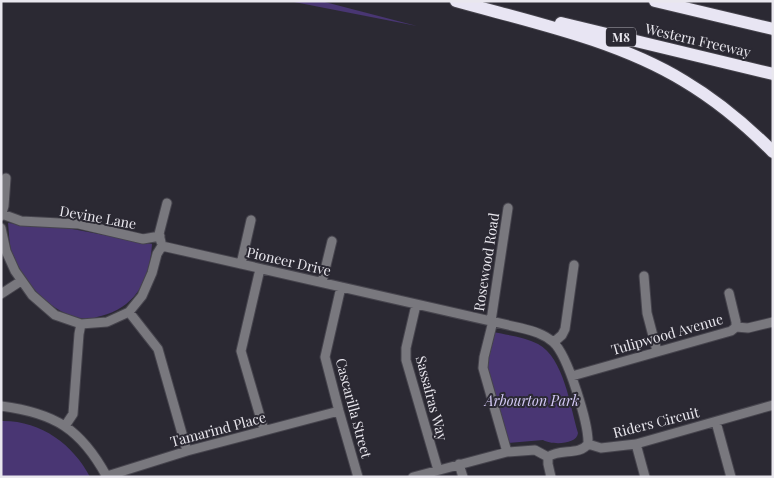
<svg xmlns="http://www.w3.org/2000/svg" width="774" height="478" font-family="'Playfair Display',serif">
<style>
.green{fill:#493673}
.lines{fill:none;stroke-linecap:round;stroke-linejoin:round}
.minor-casing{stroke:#46444d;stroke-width:11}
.highway-casing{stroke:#46444d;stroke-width:14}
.minor{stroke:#79787e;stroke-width:9}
.highway{stroke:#e8e5f3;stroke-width:12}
.labels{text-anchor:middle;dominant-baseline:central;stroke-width:4;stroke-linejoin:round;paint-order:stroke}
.shield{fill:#2b2933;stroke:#b0aeb6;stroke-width:1}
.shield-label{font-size:12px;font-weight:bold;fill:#e9e7ee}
.street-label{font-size:14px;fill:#e9e7ee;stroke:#2b2933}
.park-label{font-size:14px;font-style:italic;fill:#d4caf6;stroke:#2b2933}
</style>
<rect width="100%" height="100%" fill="#2b2933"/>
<path class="green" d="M289,1H321L417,26Z
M8,223L67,228L152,244C150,278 137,307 101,316C96,317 91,320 86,319C51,315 25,284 12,253C9,244 9,232 8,223Z
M493,332C507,335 525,337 538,344C564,358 570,406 578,433C577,445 551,445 543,440L507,443L486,364Z
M1,421C40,420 73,444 90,477H1Z"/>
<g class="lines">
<g class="minor-casing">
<path id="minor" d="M2,214L21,221L79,224L143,239L160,236
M1,216L4,206L6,178
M1,228L6,251L15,271L32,295L55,315L81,324L107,322L129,312L142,296L152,273L157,254L162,246L521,328C533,331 544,334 553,342C568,355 589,425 588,444
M161,242L159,234L167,203
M241,264L251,220
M260,269L241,351L264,430
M644,276L647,313L657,351
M322,282L332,241
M341,287L325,357L339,411L358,477
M1,294L21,281
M416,305L406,348V360L438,470
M129,312L158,349L187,451
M491,321L508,208
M493,321L484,357L483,368L507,452
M736,327L748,328L773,322
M554,342L562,335L565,329L574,265
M572,376L731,331L736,327V322L729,293
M1,406C55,413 81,429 107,477
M716,422L731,477
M65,426L73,414L79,334L81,324
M588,444L601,448L636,444L773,405
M636,444L645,477
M548,457C560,448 579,456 588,444
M548,457V464L551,477
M459,464L463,477
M107,476L187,451L339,411
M413,477L507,452L535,450L548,457"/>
</g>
<g class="highway-casing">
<path id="highway" d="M456,1C531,22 617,40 684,81C716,100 746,125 773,152
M655,1L773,29
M561,23L773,74"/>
</g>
<use href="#minor" class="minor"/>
<use href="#highway" class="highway"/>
</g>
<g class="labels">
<rect class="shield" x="606" y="27.5" width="30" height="19" rx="4"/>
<g class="shield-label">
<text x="621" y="37">M8</text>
</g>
<g class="street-label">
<text transform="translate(698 40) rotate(13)">Western Freeway</text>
<text transform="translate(98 217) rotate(10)">Devine Lane</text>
<text transform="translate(289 261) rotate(13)">Pioneer Drive</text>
<text transform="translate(486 262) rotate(-81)">Rosewood Road</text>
<text transform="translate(667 334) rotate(-16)">Tulipwood Avenue</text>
<text transform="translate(432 398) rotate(75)">Sassafras Way</text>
<text transform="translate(354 408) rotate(75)">Cascarilla Street</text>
<text transform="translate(656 422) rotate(-14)">Riders Circuit</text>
<text transform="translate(218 429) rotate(-15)">Tamarind Place</text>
</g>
<g class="park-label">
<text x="532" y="400">Arbourton Park</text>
</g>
</g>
<rect width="774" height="478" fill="none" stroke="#e9e7ee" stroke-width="5"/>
</svg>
